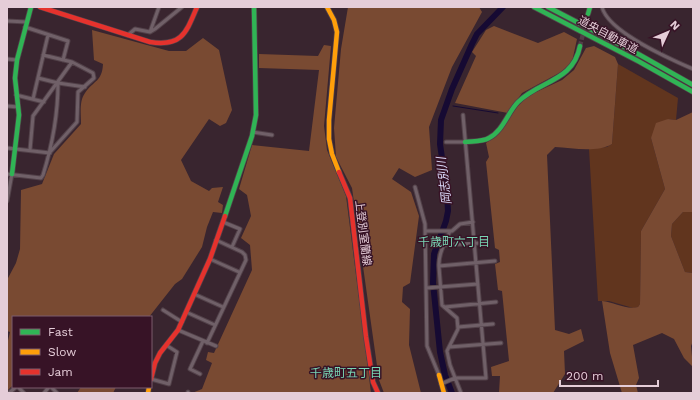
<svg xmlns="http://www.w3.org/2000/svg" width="700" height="400" font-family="'Work Sans','Noto Sans JP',sans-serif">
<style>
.green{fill:#61351e}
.forest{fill:#794a32}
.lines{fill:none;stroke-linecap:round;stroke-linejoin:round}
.stream{stroke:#160a33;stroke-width:1}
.river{stroke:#160a33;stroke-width:6}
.secondary-tunnel{stroke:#533e48;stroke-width:4.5;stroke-dasharray:4.5 2;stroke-linecap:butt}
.street-casing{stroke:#524149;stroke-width:5}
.fast-casing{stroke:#524149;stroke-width:6}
.slow-casing{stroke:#524149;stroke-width:6}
.jam-casing{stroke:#524149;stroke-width:6}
.street{stroke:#706068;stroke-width:3}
.fast{stroke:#30b455;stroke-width:4.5}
.slow{stroke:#ff9f0a;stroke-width:4.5}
.jam{stroke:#e5322d;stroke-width:4.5}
.labels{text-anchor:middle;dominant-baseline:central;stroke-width:3;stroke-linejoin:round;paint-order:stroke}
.street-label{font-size:11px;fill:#e5cdd8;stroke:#371326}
.water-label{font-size:12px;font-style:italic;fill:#d8d6f6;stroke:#371326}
.neighbourhood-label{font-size:12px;fill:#79d5b4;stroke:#371326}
</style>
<rect width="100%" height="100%" fill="#39252f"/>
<path class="green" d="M618,64L678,98L676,120L668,119L651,138L665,189L641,231L640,304L638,307L633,308L609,301H598L589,149L607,147L612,144Z
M683,212H693V273L685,272L671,236L672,224Z"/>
<path class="forest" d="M348,7H479L482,12L452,67L429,127L432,170L415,177L399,168L392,179L411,192L419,216L410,283L403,287L402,302L410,309L409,345L421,393H384L379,380L352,188L336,157L334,128L341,49Z
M494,26L538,43L564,32L577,39L572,62L561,72L522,93L508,113L455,103L476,56L472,52L486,30Z
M92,30L169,51H186L203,38L219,50L232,110L226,123L220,126L209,119L181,160L191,181L209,191L212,188L223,187L218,202L223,205L222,213L213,212L207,227L202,247L182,279L175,284L149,317H85L84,316L83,317H13V385L7,391V345L10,332L7,331V280L16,263L20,249L21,190L42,184L54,154L81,124C81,114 79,101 85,93C94,80 102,82 103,64L94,60Z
M324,45L331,46L324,126L327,150L346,196L371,393H192L202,389L212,363L206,360L208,352L214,353L252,270L250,245L241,238L251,216L247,195L239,189L252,145L309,151L319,70L259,68V54L318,56Z
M594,46L615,57L618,64L612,144C597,153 572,148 555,147L547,155L555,330L569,334L581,329L584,341L564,351L565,374L553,393H499L500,376H492L491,367L509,361L502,291L498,290L495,264L500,262L499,250L495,248L486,162L489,157L486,143L496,136L518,106L526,98L534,93L562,80L574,70L586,48Z
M693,112V212H683L672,224L671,236L685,272L693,273V341L691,346L693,367L684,358L674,339L662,333L633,345L639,378L636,385L638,393H622L610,353L602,301C614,302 626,310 638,307L640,304L641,231L665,189L651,138L656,123L668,119L676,120Z
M81,387H116L113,393H77Z"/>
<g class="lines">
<path class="stream" d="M453,106L498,113"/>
<path class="river" d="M452,393L445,375L440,352L433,283L434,254L446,221L448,211L447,193L440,144L441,120L452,89L472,44L477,34L503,7"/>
<path class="secondary-tunnel" d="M580,46L588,14"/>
<g class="street-casing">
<path id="street" d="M602,7C608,32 670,59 693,69
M7,21L27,22
M25,27L68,41L63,60
M150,32L159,7
M128,35L135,29L150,32L155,29L182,7
M7,59L17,60
M38,78L58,83L85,87
M16,95L44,102
M33,99L48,35
M7,106L18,107
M253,132L272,135
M446,142H465
M7,148L50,153
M30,150L33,116L72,62L43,55
M51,151L77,122L78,92L94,78L93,73L72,62
M7,174L41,178L43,175C52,146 58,114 58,83
M415,187L425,224L427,346L439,375
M7,201L12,174
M223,222L240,229L232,247
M426,231H452L460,224L473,222
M450,231C445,243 438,254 439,267L442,305L457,318L458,329L447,351L450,365L461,393
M444,245L481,243
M210,259L239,272
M439,266L495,261
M426,288L478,284
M194,294L223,307
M445,307L496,302
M163,310L182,322
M186,312L215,325
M458,327L493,324
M178,330L216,346
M207,343L246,260L245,255L242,252L216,240
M449,347L501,343
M200,374L190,369L203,341
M151,379L169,384L177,352L166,345
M441,384L455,378H486L463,115
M18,387L24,393
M51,387L57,393
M9,393L16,387
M44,393L49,387
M188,393V392"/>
</g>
<g class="fast-casing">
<path id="fast" d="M534,7L638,61L693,92
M548,7L640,55L693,85
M588,14L590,7
M465,142C473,141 482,142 489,138C503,131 508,112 518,102C540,80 573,82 580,46
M12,174L19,115L15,78L17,60L31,7
M225,216L252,136L256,115L254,7"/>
</g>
<g class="slow-casing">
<path id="slow" d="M327,7L334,20L337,32L329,120V139L332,154L339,172
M439,375L444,393
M148,393L149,387"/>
</g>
<g class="jam-casing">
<path id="jam" d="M40,7L150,42C182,47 186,33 197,7
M339,172L350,198L366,337L373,382L378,393
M151,379L155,363L160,353L178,330L210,259L225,216"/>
</g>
<use href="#street" class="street"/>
<use href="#fast" class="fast"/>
<use href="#slow" class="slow"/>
<use href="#jam" class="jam"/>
</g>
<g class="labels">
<g class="street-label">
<text transform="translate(608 35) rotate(28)">道央自動車道</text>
<text transform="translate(363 233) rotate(83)">上登別室蘭線</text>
</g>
<g class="water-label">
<text transform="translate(444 181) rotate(-97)">岡志別川</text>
</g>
<g class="neighbourhood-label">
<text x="454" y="242">千歳町六丁目</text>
<text x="346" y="373">千歳町五丁目</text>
</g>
</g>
<rect width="700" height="400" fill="none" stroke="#e5cdd8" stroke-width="16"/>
<rect x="12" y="316" width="140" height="72" fill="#371326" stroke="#7d5d6d"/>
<rect x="20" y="329" width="20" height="6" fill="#30b455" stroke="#7d5d6d"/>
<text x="48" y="336" font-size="12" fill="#e5cdd8">Fast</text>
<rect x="20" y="349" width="20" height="6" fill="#ff9f0a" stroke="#7d5d6d"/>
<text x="48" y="356" font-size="12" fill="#e5cdd8">Slow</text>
<rect x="20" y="369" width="20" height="6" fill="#e5322d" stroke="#7d5d6d"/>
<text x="48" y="376" font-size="12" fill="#e5cdd8">Jam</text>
<g transform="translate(668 32) rotate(46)" stroke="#371326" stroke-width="3" paint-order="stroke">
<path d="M0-3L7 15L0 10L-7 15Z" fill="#e5cdd8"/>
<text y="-6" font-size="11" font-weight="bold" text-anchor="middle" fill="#e5cdd8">N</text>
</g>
<path d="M560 380v6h98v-6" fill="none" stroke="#e5cdd8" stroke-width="2"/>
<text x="566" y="380" font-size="12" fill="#e5cdd8" stroke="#371326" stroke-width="3" paint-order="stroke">200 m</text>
</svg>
